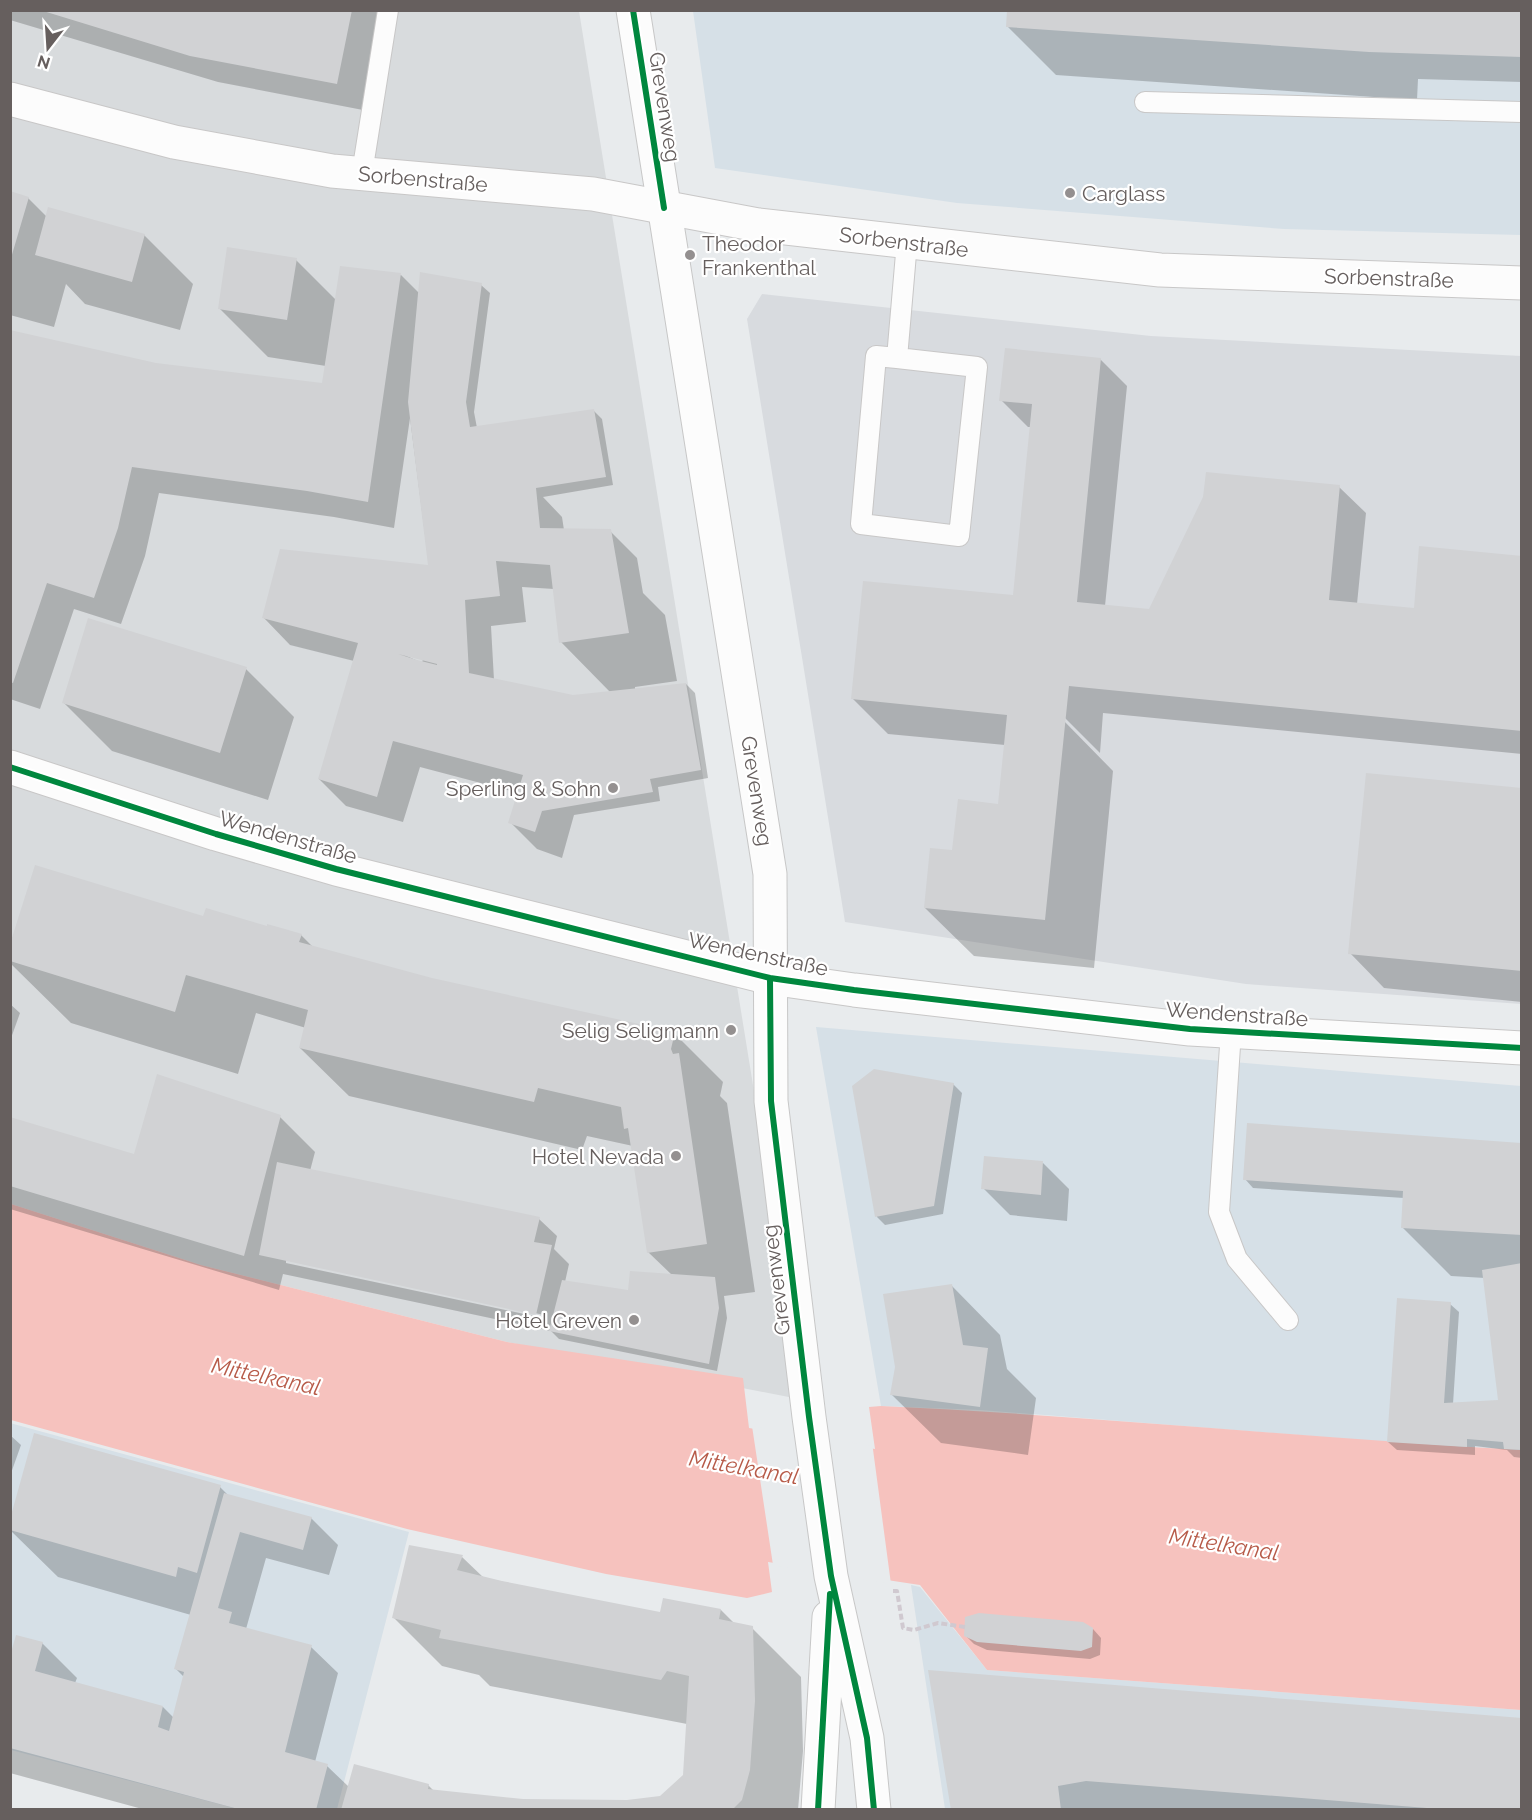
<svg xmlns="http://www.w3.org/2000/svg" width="1532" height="1820" font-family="Raleway,sans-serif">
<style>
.commercial{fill:#d6e0e7}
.industrial{fill:#d8dbdd}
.education{fill:#d8dbdf}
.water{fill:#f6c2be}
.pier{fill:#e8ebed}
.shadow{fill:#0003;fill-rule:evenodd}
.building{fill:#d1d2d4;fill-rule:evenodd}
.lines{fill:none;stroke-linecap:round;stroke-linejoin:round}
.service-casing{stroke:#c8c7c7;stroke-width:22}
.minor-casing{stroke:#c8c7c7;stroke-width:35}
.tertiary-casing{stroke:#c8c7c7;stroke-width:35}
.secondary-casing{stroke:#c7c7c7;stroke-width:35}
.path{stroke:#d0c9d0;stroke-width:4;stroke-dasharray:6 3;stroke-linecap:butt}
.service{stroke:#fcfcfc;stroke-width:20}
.minor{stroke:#fcfcfc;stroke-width:33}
.tertiary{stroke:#fcfcfc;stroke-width:33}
.secondary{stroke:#fcfcfc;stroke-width:33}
.cycleway-casing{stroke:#fff;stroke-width:10}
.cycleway{stroke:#00873e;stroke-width:6}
.poi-dot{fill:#949090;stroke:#fff;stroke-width:2}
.labels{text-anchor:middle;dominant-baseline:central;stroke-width:4.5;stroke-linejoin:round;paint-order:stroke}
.street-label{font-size:21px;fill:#665f5e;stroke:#fff}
.poi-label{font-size:21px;fill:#665f5e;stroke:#fff;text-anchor:end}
.water-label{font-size:22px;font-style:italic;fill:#b75b49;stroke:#fff}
</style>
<rect width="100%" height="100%" fill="#e8ebed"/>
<path class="commercial" d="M693,11H1521V235L1284,229L957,203L715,168Z
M816,1027L1521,1086V1450L1387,1442L981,1410L881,1406Z
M10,1423L409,1532L337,1809H238L11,1750Z
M911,1585L920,1587L987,1670L1521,1710V1809H945Z"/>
<path class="industrial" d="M11,11H579L804,1400L507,1342L201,1265L11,1204Z"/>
<path class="education" d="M762,294L1151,336L1521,356V1004L1246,984L845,922L747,319Z"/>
<path class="water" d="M11,1204L201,1265L507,1342L743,1378L749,1428L875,1449L869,1407L881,1406C1095,1416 1308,1438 1521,1450V1710L987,1670L920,1585L768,1562L772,1592L747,1598L606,1574L407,1529L11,1420Z"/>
<path class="pier" d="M752,1426L872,1446L870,1427L891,1584L773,1565Z"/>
<path class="shadow" d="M10,10H383L363,110L218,82L10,20Z
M1522,10V82L1418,79L1417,100L1056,75L1008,27Z
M10,193L28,198L47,217L144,235L193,284L180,330L85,304L66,284L54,327L10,315Z
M296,260L336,300L401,275L420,294L481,285L490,293L474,412L477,428L593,410L602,419L613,485L543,497L562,517L564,530L610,531L637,558L643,593L665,615L677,681L635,687V690L686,684L695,693L708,778L658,787L660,801L574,815L562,858L537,849L510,822L519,793L420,767L403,822L346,806L319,779L354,661L290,645L264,618L429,566L410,418L394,528L334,517L159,493L145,556L121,624L74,609L40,709L10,699V332L156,365L323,384L326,366L268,357L219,308ZM522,587L554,589L561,642L611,693L573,697L494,680L491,626L526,622ZM407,655L423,659L422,663L407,656Z
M1100,359L1127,386L1105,606L1150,611L1339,487L1366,513L1357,604L1415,610L1522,558V754L1103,713L1100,753L1064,717V721L1113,771L1094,968L974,956L925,908L954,852L999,806L1005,745L888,734L853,699L1017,597L1031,427H1028L1001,400Z
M246,669L294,717L268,800L112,751L64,703Z
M1522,790V1002L1384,988L1350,953Z
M203,917L301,935L313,947L431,980L674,1033L723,1082L720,1096L727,1103L755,1292L724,1296L727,1318L717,1371L559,1339L551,1331L283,1274L279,1290L10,1209V1118L135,1156L280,1117L315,1152L310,1171L539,1219L557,1236L554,1249L569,1264L565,1282L629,1292L672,1275L648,1252L633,1146L587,1136L582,1150L349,1096L300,1048L306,1028L256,1013L238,1074L71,1023L10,963V950ZM286,1260L544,1315L543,1318L286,1263Z
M10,1004L20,1013L10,1041Z
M953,1084L962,1093L943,1214L885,1225L877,1217L854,1087Z
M1520,1144L1522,1458L1514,1457L1507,1450L1475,1446V1455L1397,1450L1388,1442L1450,1304L1459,1312L1453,1404L1499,1401L1485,1278L1451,1276L1402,1227L1404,1198L1253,1188L1245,1179Z
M1043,1163L1069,1189L1067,1221L1010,1215L983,1188Z
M952,1286L1000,1335L1007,1369L1036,1398L1028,1455L941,1443L892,1395Z
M10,1435L21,1445L10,1476Z
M220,1487L229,1496L311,1518L338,1545L329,1575L266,1558L246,1629L311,1647L338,1673L315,1762L327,1766L349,1787L428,1785L434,1791L523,1801H627L661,1797L684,1776L687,1724L490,1686L479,1675L442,1666L393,1617L462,1557L484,1578L661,1614L721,1610L735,1624L752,1628L801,1677L803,1751L798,1810H146L10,1773V1662L42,1643L77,1678L75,1683L163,1707L174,1718L185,1678L176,1669L191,1615L58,1577L10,1530Z
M1093,1629L1101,1638L1100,1655L1090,1659L987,1650L974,1644L965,1635Z
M930,1672L1522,1810H953Z"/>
<path class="building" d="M40,10H352L337,84L190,56Z
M1007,10H1522V57L1369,52L1006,27Z
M10,191L29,197L11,258H10Z
M48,207L145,234L132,282L35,255Z
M227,247L297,258L287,320L218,309Z
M340,266L401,273L368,502L307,491L132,467L118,528L94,598L47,583L13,683L10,682V330L156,363L322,383Z
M420,272L482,283L466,402L470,427L594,409L606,477L536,488L540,528L611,529L629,633L559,643L550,565L496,561L500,596L465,600L469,673L573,695L686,683L701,770L650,779L653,792L542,811L535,832L508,823L523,775L393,741L377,797L318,779L358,643L262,618L280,549L428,565L408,402ZM398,654L437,664V665L417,660Z
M1005,348L1101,358L1077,602L1149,609L1203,497L1206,472L1340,485L1329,600L1414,608L1419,546L1522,556V731L1069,686L1045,920L924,908L930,848L952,850L958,799L998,804L1007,715L851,699L863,581L1013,595L1032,404L999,401Z
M88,618L247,667L220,753L62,703Z
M1366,773L1522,788V971L1348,954Z
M35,865L203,916L206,908L267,926V924L285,929L302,934L299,942L432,978L675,1032L671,1049L673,1054L679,1053L707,1244L647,1253L628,1128L624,1129L621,1107L538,1088L534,1102L299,1048L308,1010L186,975L175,1012L10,961V944Z
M874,1069L954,1083L934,1206L875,1217L852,1086Z
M157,1074L281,1115L244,1256L10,1186V1117L134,1154Z
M1247,1123L1521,1143L1522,1235L1401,1228L1403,1191L1243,1180Z
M984,1156L1043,1161L1041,1195L981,1189Z
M277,1162L540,1217L534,1242L552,1245L536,1315L259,1255Z
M1522,1263V1450L1504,1449L1503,1442L1467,1439V1447L1387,1442L1397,1298L1451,1302L1444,1403L1498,1400L1482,1270Z
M630,1271L715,1277L719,1308L709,1364L549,1331L562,1280L628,1290Z
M952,1284L963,1345L988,1348L980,1407L890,1395L895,1367L883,1294Z
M34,1433L221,1485L197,1573L178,1567L176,1577L10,1530V1519Z
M224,1493L312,1517L303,1550L240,1532L218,1608L232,1612L229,1623L312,1645L285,1752L328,1764L316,1810H242L10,1748V1656L16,1635L43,1642L35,1671L163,1706L158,1727L169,1731L184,1672L174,1669Z
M409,1545L463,1555L457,1570L502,1581L660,1612L663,1598L721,1609L719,1619L753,1626L755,1701L750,1770L742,1800L732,1810H341L354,1764L429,1784L428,1789L523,1799L627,1800L660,1796L683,1775L689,1676L667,1671L661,1680L439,1638L441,1630L392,1618Z
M979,1613L1083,1622L1093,1628L1092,1647L1081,1651L977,1642L964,1636L965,1617Z
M928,1670L1522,1718V1810H1452L1086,1781L1058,1786L1061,1810H951Z"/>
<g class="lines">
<g class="service-casing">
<path id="service" d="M1145,102L1522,112
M362,173L388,10
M897,358L876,356L861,524L959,536L977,367L897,358L907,242
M1231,1031L1219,1212L1237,1259L1288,1320"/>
</g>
<g class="minor-casing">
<path id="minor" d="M10,99L174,142L332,171L593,194L758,225L1160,270L1522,283"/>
</g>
<g class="tertiary-casing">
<path id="tertiary" d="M10,767L216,834L336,869L770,978L854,990L1190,1029L1522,1048"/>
</g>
<g class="secondary-casing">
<path id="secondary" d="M633,10L770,874L771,1101L809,1417L831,1576L867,1738L874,1810
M818,1810L829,1617"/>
</g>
<path class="path" d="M893,1591H897L903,1628L914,1630L938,1623L965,1627"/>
<use href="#service" class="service"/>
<use href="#minor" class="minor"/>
<use href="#tertiary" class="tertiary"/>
<use href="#secondary" class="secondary"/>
<g class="cycleway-casing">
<path id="cycleway" d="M633,10L664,208
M10,767L216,834L336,869L770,978L854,990L1190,1029L1522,1048
M770,978L771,1101L809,1417L831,1576L867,1738L874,1810
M818,1810L830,1594"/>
</g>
<use href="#cycleway" class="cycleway"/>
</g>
<g class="poi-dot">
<circle cx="1070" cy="193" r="6"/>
<circle cx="690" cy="255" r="6"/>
<circle cx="613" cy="788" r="6"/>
<circle cx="731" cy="1030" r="6"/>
<circle cx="676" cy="1156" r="6"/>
<circle cx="634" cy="1320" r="6"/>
</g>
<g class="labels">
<g class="street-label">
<text transform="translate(665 107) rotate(81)">Grevenweg</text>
<text transform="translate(423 179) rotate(5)">Sorbenstraße</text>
<text transform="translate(904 242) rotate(7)">Sorbenstraße</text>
<text transform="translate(1389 278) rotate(2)">Sorbenstraße</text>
<text transform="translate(757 791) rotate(81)">Grevenweg</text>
<text transform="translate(288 837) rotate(16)">Wendenstraße</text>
<text transform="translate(758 954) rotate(12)">Wendenstraße</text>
<text transform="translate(1237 1014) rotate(4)">Wendenstraße</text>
<text transform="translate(776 1280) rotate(-97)">Grevenweg</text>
</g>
<g class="poi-label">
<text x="1082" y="193" text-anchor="start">Carglass</text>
<text x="702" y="243" text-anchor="start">Theodor<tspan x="702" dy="24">Frankenthal</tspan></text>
<text x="601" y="788">Sperling &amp; Sohn</text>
<text x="719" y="1030">Selig Seligmann</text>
<text x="664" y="1156">Hotel Nevada</text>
<text x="622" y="1320">Hotel Greven</text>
</g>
<g class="water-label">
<text transform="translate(266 1376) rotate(12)">Mittelkanal</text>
<text transform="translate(744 1467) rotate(10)">Mittelkanal</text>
<text transform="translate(1224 1544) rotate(9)">Mittelkanal</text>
</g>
</g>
<rect width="1532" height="1820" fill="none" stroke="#665f5e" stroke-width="24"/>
<g transform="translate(48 48) rotate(197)" stroke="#ffffff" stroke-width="4.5" paint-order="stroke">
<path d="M0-4.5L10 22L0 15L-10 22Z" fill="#665f5e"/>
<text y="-9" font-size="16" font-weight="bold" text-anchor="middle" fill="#665f5e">N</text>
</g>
</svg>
